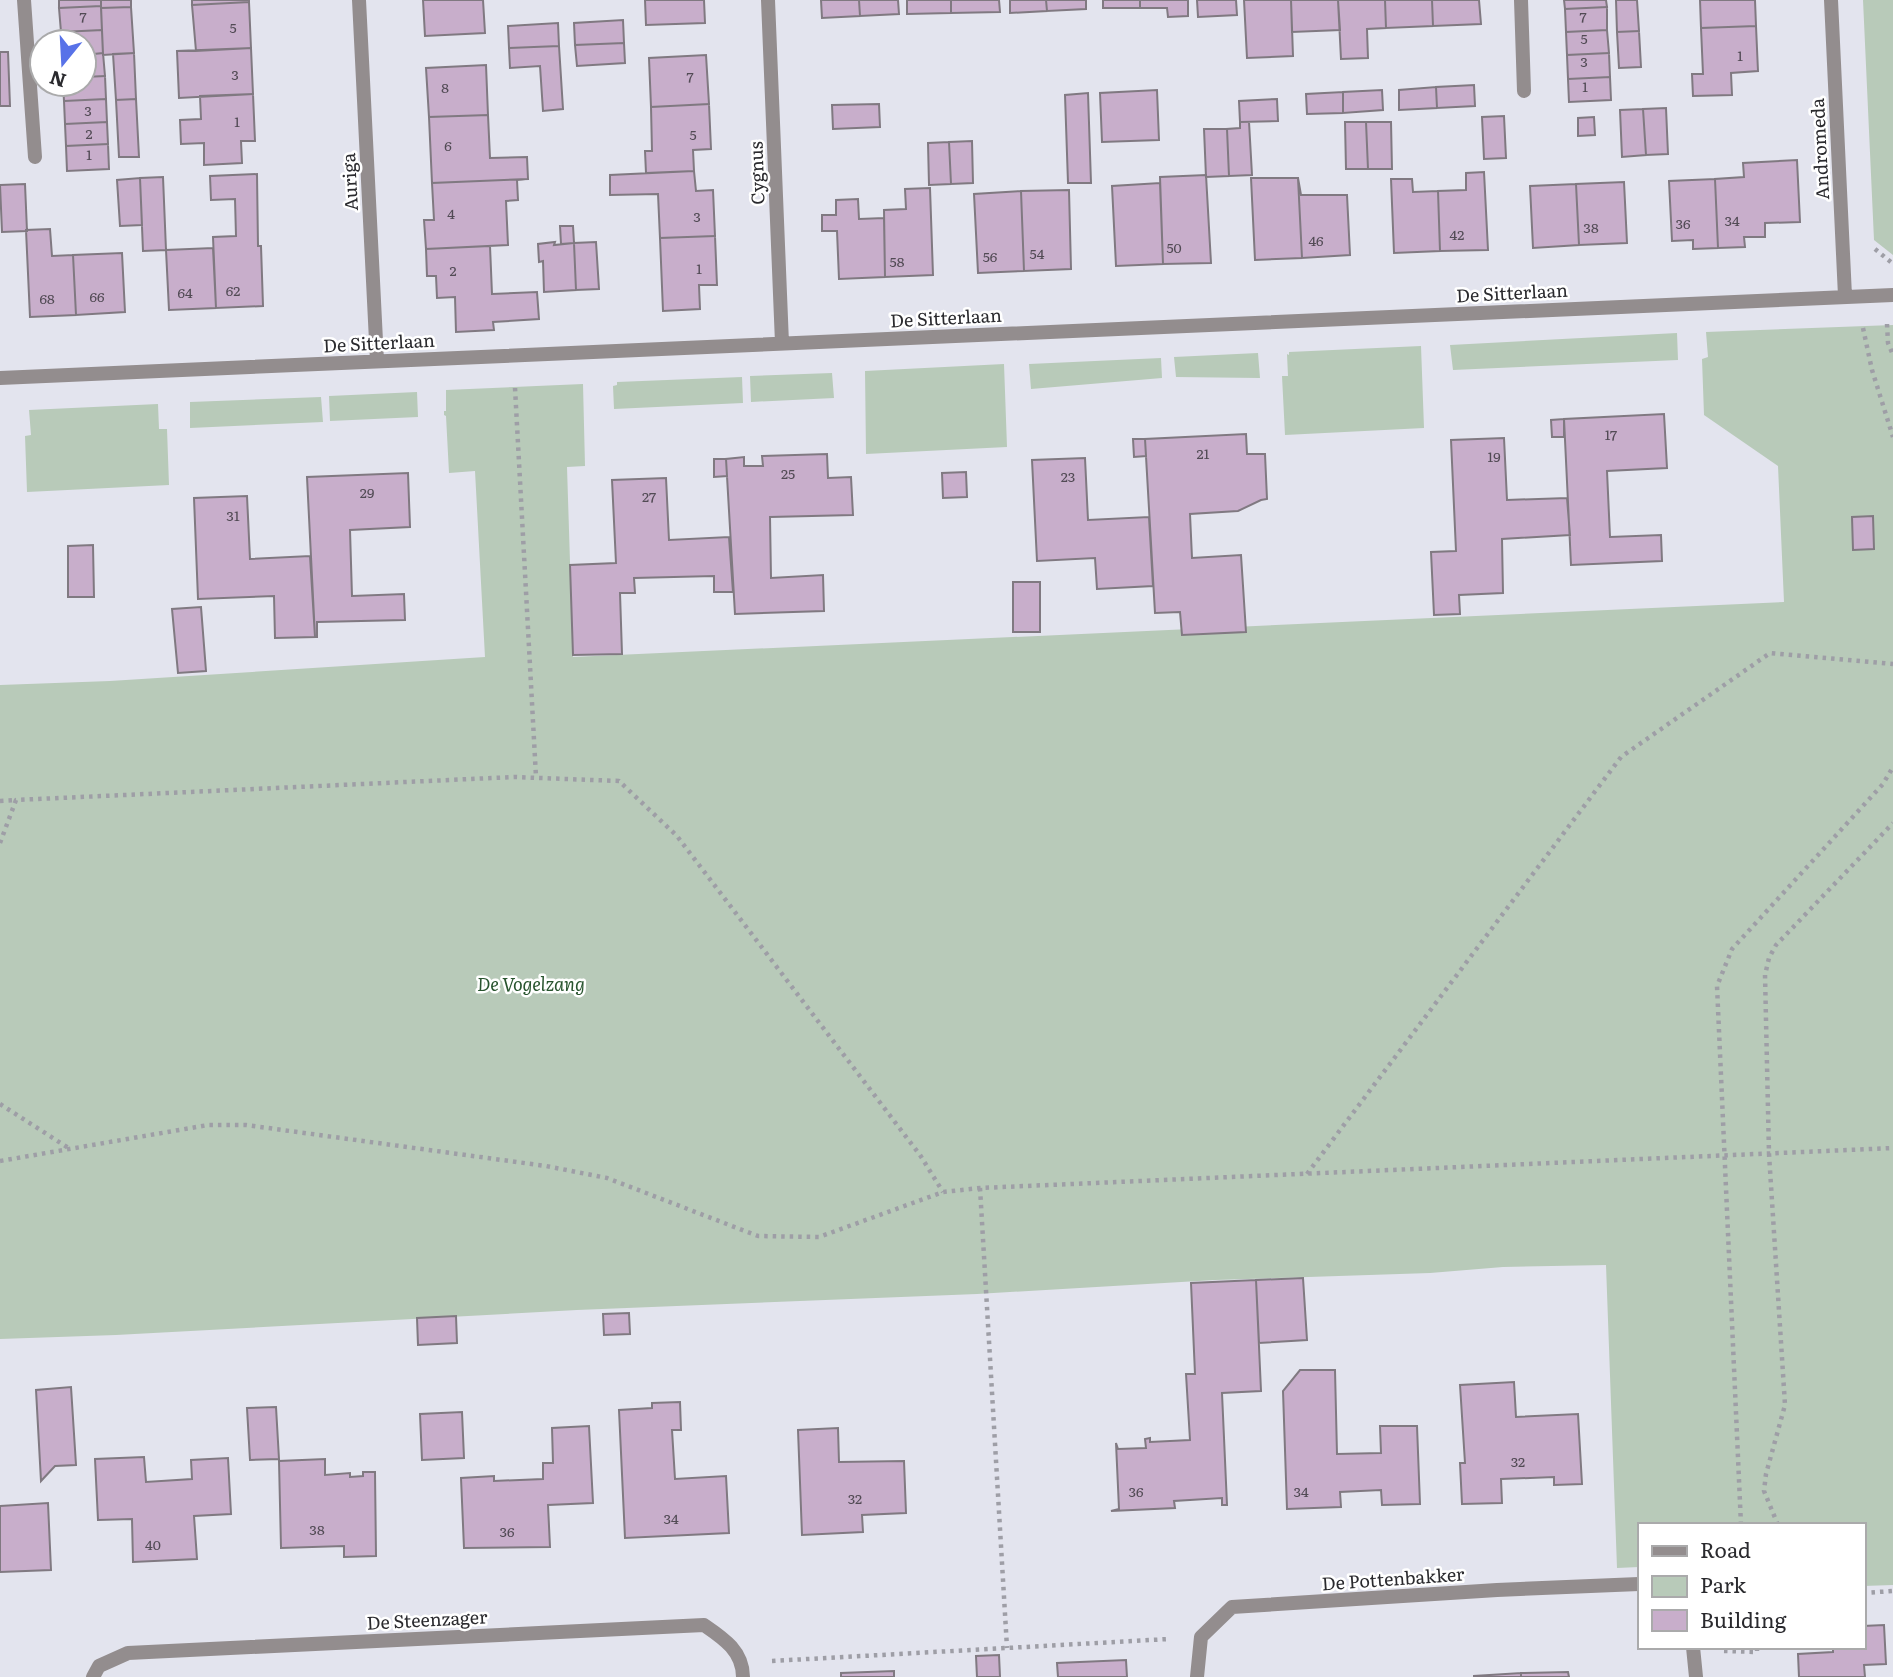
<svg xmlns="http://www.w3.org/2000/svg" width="1893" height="1677" font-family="Literata,serif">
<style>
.green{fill:#b8cab9}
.building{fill:#c8aecb;stroke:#807981;stroke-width:2}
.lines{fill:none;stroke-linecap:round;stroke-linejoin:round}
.path{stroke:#9e9ea6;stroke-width:4.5;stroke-dasharray:3.5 5;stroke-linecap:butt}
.service{stroke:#938d8e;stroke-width:14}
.minor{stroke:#938d8e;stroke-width:14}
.labels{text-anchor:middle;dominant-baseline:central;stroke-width:5;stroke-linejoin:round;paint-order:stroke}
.number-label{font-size:14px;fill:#524b55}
.street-label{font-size:18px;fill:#2a2a2e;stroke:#fff}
.park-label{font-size:18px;font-style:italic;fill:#28542e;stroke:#fff}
</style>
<rect width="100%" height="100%" fill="#e3e4ee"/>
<path class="green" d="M1863,0H1893V255L1874,240Z
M1893,325V1585L1863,1586V1525H1639V1567L1617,1568L1606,1265L1503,1267L1430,1273L1215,1280L977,1294L577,1310L116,1335L0,1339V685L110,681L485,657L475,471L449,473L446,416L444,415V411H446V390L583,384L585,466L567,467L573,657L1784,602L1778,466L1704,415L1702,359L1708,357L1706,332Z
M1677,333L1678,360L1453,370L1450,345Z
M1421,346L1424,428L1285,435L1282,376H1288L1287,354L1289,355V352Z
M1258,353L1260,378L1176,377L1174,357Z
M1161,358L1162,378L1031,389L1029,364Z
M1004,364L1007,447L866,454L865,371Z
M832,373L834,398L751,402L750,376Z
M742,377L743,403L614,409L613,386L617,385V382Z
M417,392L418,417L330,421L329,396Z
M321,397L323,422L190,428V402Z
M158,404L159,429H167L169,485L27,492L25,436L31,435L29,410Z"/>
<path class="building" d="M59,0H101V6L59,8Z
M101,0H131V7L101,8Z
M192,0H249V2L192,5Z
M423,0H483L485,33L425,36Z
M645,0H704L705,23L646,25Z
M821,0H859L860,16L822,18Z
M859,0H898L899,14L860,16Z
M907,0H951V13L907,14Z
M951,0H999L1000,12L951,13Z
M1010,0H1046L1047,11L1010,13Z
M1046,0H1086V9L1047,11Z
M1103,0H1140V8H1103Z
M1140,0H1188V16L1168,17L1167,8H1140Z
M1197,0H1236L1237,15L1198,17Z
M1244,0H1291L1293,56L1247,58Z
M1291,0H1338L1340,30L1292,32Z
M1338,0H1385L1386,28L1367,29L1368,58L1341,59Z
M1385,0H1432L1433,26L1386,28Z
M1432,0H1479L1481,24L1433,26Z
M1564,0H1606L1607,7L1565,9Z
M1616,0H1637L1639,31L1617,32Z
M1700,0H1755L1756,26L1701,28Z
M249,2L251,48L196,51L192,5Z
M101,6L102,30L61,32L59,8Z
M131,7L134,53L103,55L101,8Z
M1607,7V30L1566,32L1565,9Z
M623,20L624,43L575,45L574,23Z
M558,23L559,46L509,48L508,26Z
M1756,26L1758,71L1731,73L1732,95L1693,96L1692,74H1703L1701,28Z
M102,30L103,53L84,55V42H61V32Z
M1607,30L1609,53L1567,55L1566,32Z
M1639,31L1641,67L1619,68L1617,32Z
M624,43L625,63L577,66L575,45Z
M559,46L563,109L543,111L540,66L510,68L509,48Z
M251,48L253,94L179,98L177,51Z
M0,52H8L10,106H0Z
M103,53L105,76L84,77V55Z
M134,53L136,99L116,100L113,54Z
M1609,53L1610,77L1568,79L1567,55Z
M706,55L709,104L651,107L649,58Z
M486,65L488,115L429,117L426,68Z
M105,76L106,99L64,101L63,84H84V77Z
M1610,77L1611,100L1569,102L1568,79Z
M1474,85L1475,106L1437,108L1436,87Z
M1436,87L1437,108L1399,110V90Z
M1157,90L1159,140L1102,142L1100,93Z
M1382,90L1383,110L1343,113V92Z
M1343,92V113L1307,114L1306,94Z
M1088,93L1091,183H1068L1065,95Z
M253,94L255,141H241L242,163L204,165V143L181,144L180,120L201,119L200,96Z
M106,99L107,122L65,124L64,101Z
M136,99L139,157H119L116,100Z
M1277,99L1278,121L1240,122L1239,101Z
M709,104L711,149L693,150L694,171L646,173L645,151H652L651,107Z
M879,104L880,127L833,129L832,105Z
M1666,108L1668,154L1646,155L1643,109Z
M1643,109L1646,155L1622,157L1620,110Z
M488,115L490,158L527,157L528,179L432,183L429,117Z
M1504,116L1506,158L1484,159L1482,117Z
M1594,117L1595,135L1578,136V118Z
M107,122L108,144L66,146L65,124Z
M1240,122H1249L1252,175L1229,176L1227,129L1240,128Z
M1345,122H1366L1368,169H1346Z
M1366,122H1391L1392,169H1368Z
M1204,129H1227L1229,176L1206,177Z
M972,141L973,183L951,184L949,142Z
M949,142L951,184L929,185L928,143Z
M108,144L109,169L67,171L66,146Z
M1797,160L1800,222L1765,223V237H1744L1745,247L1718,248L1715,179L1744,177L1743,163Z
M694,171L696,191L713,190L715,236L660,238L658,194L610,195V175Z
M1484,172L1488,250L1440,251L1438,191L1466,190V173Z
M257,174L258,246H261L263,306L216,308L213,237L236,236L235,199L211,200L210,176Z
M1206,175L1211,263L1163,264L1160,177Z
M163,177L166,250L143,251L140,178Z
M140,178L142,225L120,226L117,180Z
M1251,178H1298L1302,258L1255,260Z
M1298,178L1301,195H1347L1350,255L1302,258Z
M528,179L517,180L518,200L506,201L508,245L426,249L424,220H434L432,183Z
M1391,179H1412L1413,192L1438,191L1440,251L1394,253Z
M1715,179L1718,248L1693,249V240L1672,241L1669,181Z
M1624,182L1627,243L1579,245L1576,184Z
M1160,183L1163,264L1116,266L1112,186Z
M25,184L27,231L2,232L0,185Z
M1576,184L1579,245L1533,248L1530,186Z
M930,188L933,275L885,277L884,210L906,209L905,189Z
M1069,190L1071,269L1024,271L1021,191Z
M1021,191L1024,271L978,273L974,194Z
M858,199L859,219L884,218L885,277L839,279L837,231H822V215H836V200Z
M560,226H573L574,243L561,244Z
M50,229L52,256L73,255L76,315L30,317L26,230Z
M715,236L717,285H699L700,309L663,311L660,238Z
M555,242L554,245L574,243L576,290L544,292L543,261L539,262L538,244Z
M596,242L599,289L576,290L574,243Z
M490,246L492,294L537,292L539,319L493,322L494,330L456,332L455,297L437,298L436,276H427L426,249Z
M213,248L216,308L169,310L166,250Z
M122,253L125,312L76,315L73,255Z
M1664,414L1667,468L1607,471L1610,537L1661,535L1662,561L1571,565L1564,419Z
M1564,419V437H1552L1551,420Z
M1246,434L1247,454H1265L1267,499L1261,500L1238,511L1190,514L1192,558L1241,555L1246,632L1182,635L1180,612L1155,613L1145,439Z
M1504,438L1507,500L1567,498L1570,535L1502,539L1503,593L1459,595L1460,614L1434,615L1431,552L1456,551L1451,440Z
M1133,439H1145L1146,456L1134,457Z
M827,454L828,478L851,477L853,515L770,517L771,578L823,575L824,611L735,614L726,459L744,457V466H763L762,456Z
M1085,458L1088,520L1149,517L1153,586L1097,589L1095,558L1037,561L1032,460Z
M714,459H726L727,476L714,477Z
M966,472L967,497L943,498L942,473Z
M408,473L410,527L350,530L352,596L404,594L405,620L317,622V637H315L307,477Z
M666,478L669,540L729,537L733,592H714V576L634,578L635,593H620L622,654L573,655L570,565L616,563L612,480Z
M247,496L250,559L310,556L315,637L275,638L274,596L198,599L194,498Z
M1873,516L1874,549L1853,550L1852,517Z
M93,545L94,597H68V546Z
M1013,582H1040V632H1013Z
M201,607L206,671L178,673L172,609Z
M1303,1278L1307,1340L1259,1343L1256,1280Z
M1256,1280L1261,1391L1222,1393L1227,1505H1222V1498L1174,1501L1175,1508L1111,1511L1119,1509L1116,1443L1118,1449L1146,1448L1145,1439L1150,1438V1442L1190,1440L1186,1374H1195L1191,1283Z
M629,1313L630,1334L604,1335L603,1314Z
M456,1316L457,1343L418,1345L417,1318Z
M1300,1370H1335L1337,1454L1381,1453L1380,1426H1417L1420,1504L1382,1505L1381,1490L1340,1492L1341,1507L1287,1509L1283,1391Z
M1514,1382L1516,1417L1578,1414L1582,1484L1554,1485V1477L1501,1479L1502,1503L1462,1504L1460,1463H1465L1460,1385Z
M71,1387L76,1465L55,1466L41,1481L36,1390Z
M680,1402L681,1430H672L675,1479L726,1476L729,1533L625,1538L619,1410L652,1408V1403Z
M276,1407L279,1459L250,1460L247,1408Z
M462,1412L464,1458L422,1460L420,1414Z
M589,1426L593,1503L548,1505L550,1547L464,1548L461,1478L494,1476V1481L543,1479V1463H553L552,1428Z
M838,1428L839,1462L904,1461L906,1513L862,1515L863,1532L802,1535L798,1430Z
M144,1457L146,1482L192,1479L191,1460L228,1458L231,1514L194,1516L197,1559L133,1562L132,1519L98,1520L95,1459Z
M325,1459V1475L350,1473V1477L363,1476V1472H375L376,1556L344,1557V1546L281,1548L279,1461Z
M48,1503L51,1570L0,1572V1506Z
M1884,1625L1886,1664L1864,1665L1865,1677H1799L1798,1654L1833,1652V1647H1863V1626Z
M999,1655L1000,1677H977L976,1656Z
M1126,1660L1127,1677H1058L1057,1663Z
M894,1671V1677H841V1673Z
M1568,1672L1569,1677H1521V1673Z
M1521,1673V1677H1474V1676Z"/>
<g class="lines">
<path class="path" d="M1875,249L1892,263
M1887,324L1888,343L1893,355
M1863,328L1872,370L1893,437
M515,388L536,777
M0,801L16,800
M0,843L16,800L514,777L619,781L677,836L920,1155L943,1192
M0,1104L70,1149
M0,1161L208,1125H246L546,1166L607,1178L758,1236L819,1237L943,1192L980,1188L1893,1148
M1307,1174L1621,757L1770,653L1893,664
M980,1188L1007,1648
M1741,1525L1717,986L1732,949L1883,784L1893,767
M1778,1525L1764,1491L1766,1474L1785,1405L1769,1154L1765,975L1769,958L1776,945L1893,823
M1863,1593L1893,1591
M1724,1651L1757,1652V1647
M772,1661L1169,1639"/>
<path class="service" d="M24,0L35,157
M1521,0L1524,91"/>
<path class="minor" d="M359,0L377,361
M768,0L782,343
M1831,0L1845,296
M0,378L1893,295
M1693,1647L1696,1677
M93,1677L99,1666L128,1653L704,1625C723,1638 743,1651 743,1677
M1197,1677L1201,1637L1232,1607L1497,1590L1639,1584"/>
</g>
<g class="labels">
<g class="number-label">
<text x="83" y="16">7</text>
<text x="1583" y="16">7</text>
<text x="233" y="27">5</text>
<text x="1584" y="38">5</text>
<text x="1740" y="55">1</text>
<text x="1584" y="61">3</text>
<text x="235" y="74">3</text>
<text x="690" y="76">7</text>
<text x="1585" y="86">1</text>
<text x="445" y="87">8</text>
<text x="88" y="110">3</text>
<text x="237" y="121">1</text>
<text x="89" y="133">2</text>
<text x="693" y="134">5</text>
<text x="448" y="145">6</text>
<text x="89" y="154">1</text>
<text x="451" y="213">4</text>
<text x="697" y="216">3</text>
<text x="1732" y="220">34</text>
<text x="1683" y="223">36</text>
<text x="1591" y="227">38</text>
<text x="1457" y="234">42</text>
<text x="1316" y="240">46</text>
<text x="1174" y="247">50</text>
<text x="1037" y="253">54</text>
<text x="990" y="256">56</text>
<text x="897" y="261">58</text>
<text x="699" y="268">1</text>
<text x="453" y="270">2</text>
<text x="233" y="290">62</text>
<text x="185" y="292">64</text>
<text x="97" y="296">66</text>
<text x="47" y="298">68</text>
<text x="1611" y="434">17</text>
<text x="1203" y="453">21</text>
<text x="1494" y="456">19</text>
<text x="788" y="473">25</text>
<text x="1068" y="476">23</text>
<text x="367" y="492">29</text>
<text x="649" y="496">27</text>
<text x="233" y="515">31</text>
<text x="1518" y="1461">32</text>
<text x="1136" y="1491">36</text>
<text x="1301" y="1491">34</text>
<text x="855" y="1498">32</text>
<text x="671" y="1518">34</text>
<text x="317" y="1529">38</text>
<text x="507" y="1531">36</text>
<text x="153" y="1544">40</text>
</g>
<g class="street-label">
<text transform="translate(1819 149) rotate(-93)">Andromeda</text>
<text transform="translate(756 173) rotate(-92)">Cygnus</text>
<text transform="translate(349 182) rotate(-93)">Auriga</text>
<text transform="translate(1512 292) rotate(-3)">De Sitterlaan</text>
<text transform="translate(946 317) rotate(-3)">De Sitterlaan</text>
<text transform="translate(379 342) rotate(-3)">De Sitterlaan</text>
<text transform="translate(1393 1578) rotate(-4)">De Pottenbakker</text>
<text transform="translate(427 1619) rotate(-3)">De Steenzager</text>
</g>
<g class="park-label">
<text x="531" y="983">De Vogelzang</text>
</g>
</g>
<rect x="1638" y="1523" width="228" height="126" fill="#ffffff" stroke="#aaaaab" stroke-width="2"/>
<rect x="1652" y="1546" width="35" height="10" fill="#938d8e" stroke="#aaaaab" stroke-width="2"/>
<text x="1700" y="1558" font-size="21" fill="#2a2a2e">Road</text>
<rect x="1652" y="1576" width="35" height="21" fill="#b8cab9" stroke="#aaaaab" stroke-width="2"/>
<text x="1700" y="1593" font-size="21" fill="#2a2a2e">Park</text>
<rect x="1652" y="1610" width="35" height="21" fill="#c8aecb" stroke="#aaaaab" stroke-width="2"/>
<text x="1700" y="1628" font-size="21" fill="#2a2a2e">Building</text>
<g transform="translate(63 63) rotate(198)"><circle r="33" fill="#ffffff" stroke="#aaaaab" stroke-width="2"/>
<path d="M0-5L12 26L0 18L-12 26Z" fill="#5872e8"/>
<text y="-10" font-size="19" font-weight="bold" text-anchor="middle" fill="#2a2a2e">N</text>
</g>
</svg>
